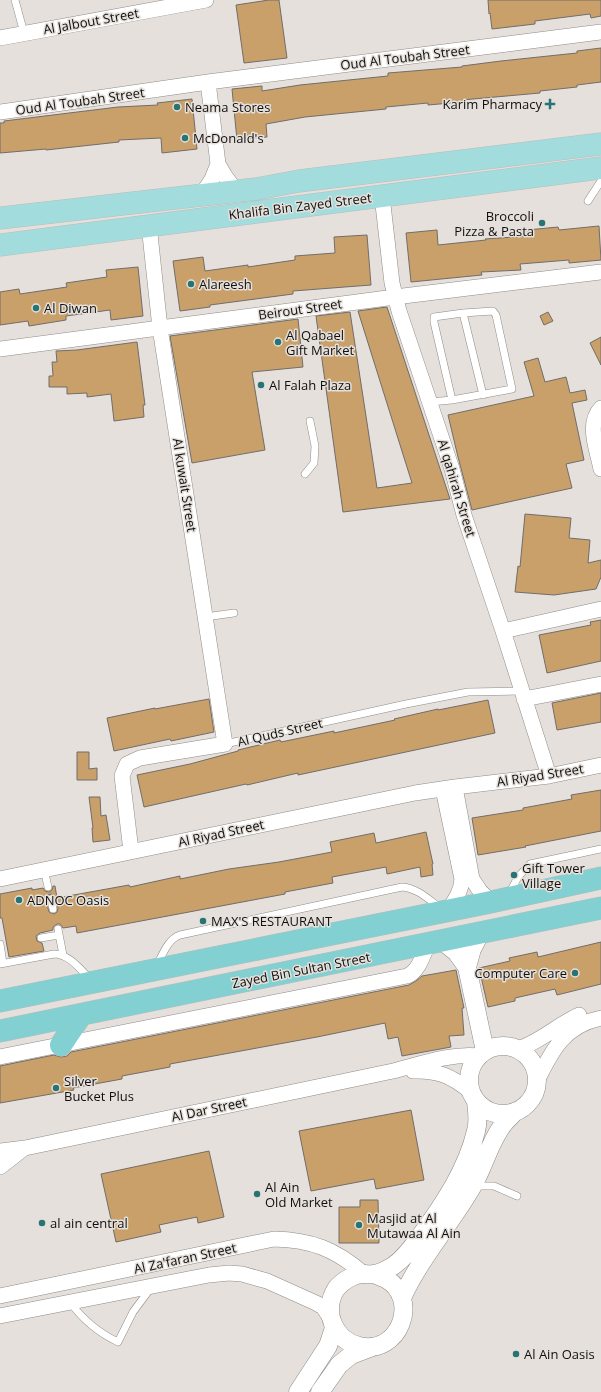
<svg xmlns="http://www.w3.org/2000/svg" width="601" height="1392" font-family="'Open Sans',sans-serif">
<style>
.building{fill:#c9a06a;stroke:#716d69;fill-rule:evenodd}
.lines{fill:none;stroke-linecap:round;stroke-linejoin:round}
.service-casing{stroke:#908b86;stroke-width:8}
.minor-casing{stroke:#908b86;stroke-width:16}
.tertiary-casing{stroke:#908b86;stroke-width:19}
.primary-casing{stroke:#bcbcbb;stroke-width:23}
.trunk-casing{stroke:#bcbcbb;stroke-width:23}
.service{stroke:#fff;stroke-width:7}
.minor{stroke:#fff;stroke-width:15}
.tertiary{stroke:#fff;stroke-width:18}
.primary{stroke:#a2dcdd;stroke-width:22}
.trunk{stroke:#83d0d2;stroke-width:22}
.poi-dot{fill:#287374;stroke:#e5e0db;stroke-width:1.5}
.labels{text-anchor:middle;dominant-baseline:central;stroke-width:3;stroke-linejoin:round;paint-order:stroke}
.street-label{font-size:13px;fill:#100f0d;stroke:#e5e0db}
.poi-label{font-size:13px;fill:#100f0d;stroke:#e5e0db;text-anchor:start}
</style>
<rect width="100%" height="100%" fill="#e5e0db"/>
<path class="building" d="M269,0H279L287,58L244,63L236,5Z
M488,0H601V16L591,18L590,14L535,21V24L492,29L490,13L489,14Z
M601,48V82L577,85V87L540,91V93L462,100V102L428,105V103L386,107V109L305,117L266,124L267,137L237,140L232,89L262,86V91L300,85L388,76V73L462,67V66L501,61L577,53V51Z
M192,99L197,149L162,153L161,138L119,140V142L46,150V149L0,153V123H4V121L118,107L158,105L157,103Z
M599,226L601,260L569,263V260L520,264L521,270L481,272L482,275L411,282L406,233L437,230L438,245L486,240L485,239L528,236L527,230L558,227L559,230Z
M367,235L371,285L293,291V294L210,305V307L180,311L173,261L203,257L205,271L248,265V267L295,260V256L335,253L334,237Z
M138,267L143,316L111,320L110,310L66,316V320L29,326L28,321L0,325V292L19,289L20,294L67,287L66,283L107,277L106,270Z
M387,307L450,499L343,512L316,316L350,312L377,488L412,483L358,311Z
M548,312L553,321L544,325L540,316Z
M298,319L303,367L252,372L265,450L192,463L170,336Z
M601,337V365L590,343Z
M137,342L145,405H143L144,417L114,421L111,394L87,397V393L67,394V387H49V376H53L52,362H57L56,351L77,350Z
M538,358L545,382L566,377L570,393L585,390L587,400L572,403L584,460L566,464L572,488L472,510L458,457L448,415L534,396L524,362Z
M525,514L571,518L569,538L590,540L588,563L601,560V577L596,589L554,595L515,592L518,566L520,567Z
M601,620V661L547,673L539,635L591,625L590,622Z
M601,693V722L557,730L552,703Z
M209,699L214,732L171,741L170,739L114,751L107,718L155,708V709Z
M488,700L495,733L298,775V773L247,785L246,784L144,807L137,775L190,764L238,751V750L280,740L281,742L334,731V733L395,720L394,719L438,709V710Z
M77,752H89V769L97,768V780H77Z
M601,790V831L525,846L526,847L478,855L472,818L523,810V808L572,799L571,795Z
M89,797H100L101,816L106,815L110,840L93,842L92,828H93Z
M426,832L433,864H432L433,875L421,877L420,867L387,874L386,867L332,877L333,883L285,892V894L77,933L76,926L63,928L60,924H57L53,927V930L40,933L36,936L37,941L42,943L44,951L9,957L2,918H0V894L32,888V890L43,888L45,891L49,892L52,890L53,886H55L57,898L129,885L130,887L180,876V879L229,869L279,862L332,852L330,842L374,833L376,843ZM52,894L56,898L58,908L57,912L54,914L49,912L46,900L48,895Z
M601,942V984L557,995L555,989L515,998V1001L488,1007L479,968L510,961L509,958L537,952L538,957Z
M456,970L464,1008H462L464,1035L449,1036L451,1047L402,1056L398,1037L388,1039L385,1023L317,1037L170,1064V1067L122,1076V1079L73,1088L74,1090L0,1103V1066L54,1055L61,1057L67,1056L71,1052L409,985L416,981L422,976Z
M411,1110L424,1180L376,1189L374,1179L311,1191L299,1131Z
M209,1151L224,1217L198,1223L197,1217L159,1225L161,1232L116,1242L101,1174Z
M360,1200H378L379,1243H339V1207H360Z"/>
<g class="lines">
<g class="service-casing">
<path id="service" d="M15,0L24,33
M588,201L601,181
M463,313L483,395
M430,402L452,400L512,389L496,315L493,311L463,313L434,317V322L452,400
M305,474L314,463L315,446L310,421
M205,617L234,613
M225,744L406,704L468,692L521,691
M44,869L48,887
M509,894L518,877L530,864L601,849
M51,899L53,909
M58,929L63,955
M41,938L59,935
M0,944L3,963
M0,964L54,954C69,954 80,969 90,979
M157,965C163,954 168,939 180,935L402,887C417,888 428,899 439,907
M476,1186H494L517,1196
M70,1302C83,1320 97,1332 118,1342L133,1312L150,1289"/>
</g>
<g class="minor-casing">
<path id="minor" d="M0,38L206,0
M0,112L208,82L601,32
M218,164L225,176L236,191
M200,195L207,187L212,179L218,164L208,82
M382,196L392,283L399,311L452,469L464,515L503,631L549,776
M0,349L395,297L601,272
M601,408C586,424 597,449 601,469
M503,631L601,609
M524,699L601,684
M455,787L472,879L480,891L491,902
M443,789L462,879C461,892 455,900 448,911
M131,851L122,776L127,764L140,758L225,744L160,328L149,225
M0,879L415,793L455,787L549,776L601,765
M518,1049C542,1041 557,1025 579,1015
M0,1057L407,976C419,971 423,955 428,944
M413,1071C438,1070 451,1076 470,1091
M537,1081C552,1050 565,1025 601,1018
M0,1151L25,1148L393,1071C421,1064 450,1053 479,1056
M0,1167L23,1149
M0,1296L274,1239C312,1240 335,1249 364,1274
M0,1316L209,1275L229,1273L242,1274L267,1281L316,1303L323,1307L331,1319"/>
</g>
<g class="tertiary-casing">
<path id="tertiary" d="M442,941L456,952L467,967L485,1051
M467,967L472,949L481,932
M469 1080a34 34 0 1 1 68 0a34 34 0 1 1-68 0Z
M374,1274C378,1276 382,1277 386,1279C421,1299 399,1356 359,1346C334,1340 322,1311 336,1289C342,1281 354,1274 364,1274C367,1274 371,1275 373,1274C379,1274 388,1269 393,1266C405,1258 413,1246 421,1235C444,1204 467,1169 476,1131C479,1121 477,1111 476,1101
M402,1298C420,1258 450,1225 472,1187C483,1169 488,1147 500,1129C504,1122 510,1117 516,1111
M298,1392L328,1346L334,1328
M320,1392L339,1365L351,1355L372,1347"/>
</g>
<g class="primary-casing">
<path id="primary" d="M0,218L256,189L299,181L601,144
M0,245L601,168"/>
</g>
<g class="trunk-casing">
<path id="trunk" d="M0,1001L491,902L601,878
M0,1031L601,908
M61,1045L81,1015"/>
</g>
<use href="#service" class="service"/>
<use href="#minor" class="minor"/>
<use href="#tertiary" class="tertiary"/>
<use href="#primary" class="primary"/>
<use href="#trunk" class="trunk"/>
</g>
<g class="poi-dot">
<path d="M548 98h4v4h4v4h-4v4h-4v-4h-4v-4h4z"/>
<circle cx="177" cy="107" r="4"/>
<circle cx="185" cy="138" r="4"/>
<circle cx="542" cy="223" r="4"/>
<circle cx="191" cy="284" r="4"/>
<circle cx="36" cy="308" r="4"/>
<circle cx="278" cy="342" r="4"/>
<circle cx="261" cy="385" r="4"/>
<circle cx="514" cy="875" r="4"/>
<circle cx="19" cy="900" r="4"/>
<circle cx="203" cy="921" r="4"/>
<circle cx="575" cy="973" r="4"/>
<circle cx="56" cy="1088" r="4"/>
<circle cx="257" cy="1194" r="4"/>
<circle cx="42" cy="1223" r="4"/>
<circle cx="359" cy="1225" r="4"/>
<circle cx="516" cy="1354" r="4"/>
</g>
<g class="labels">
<g class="street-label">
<text transform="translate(91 21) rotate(-10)">Al Jalbout Street</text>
<text transform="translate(405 57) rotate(-7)">Oud Al Toubah Street</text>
<text transform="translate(80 101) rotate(-8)">Oud Al Toubah Street</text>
<text transform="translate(300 206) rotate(-7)">Khalifa Bin Zayed Street</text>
<text transform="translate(300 309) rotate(-8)">Beirout Street</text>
<text transform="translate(185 485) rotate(81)">Al kuwait Street</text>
<text transform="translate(457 488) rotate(73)">Al qahirah Street</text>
<text transform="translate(280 732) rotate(-13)">Al Quds Street</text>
<text transform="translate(540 775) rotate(-9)">Al Riyad Street</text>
<text transform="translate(221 833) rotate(-12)">Al Riyad Street</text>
<text transform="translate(301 970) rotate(-11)">Zayed Bin Sultan Street</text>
<text transform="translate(209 1109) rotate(-12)">Al Dar Street</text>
<text transform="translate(185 1258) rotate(-12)">Al Za'faran Street</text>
</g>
<g class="poi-label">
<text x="542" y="104" text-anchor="end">Karim Pharmacy</text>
<text x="185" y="107">Neama Stores</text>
<text x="193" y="138">McDonald's</text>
<text x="534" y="216" text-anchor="end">Broccoli<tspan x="534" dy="15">Pizza &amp; Pasta</tspan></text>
<text x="199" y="284">Alareesh</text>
<text x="44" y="308">Al Diwan</text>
<text x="286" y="335">Al Qabael<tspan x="286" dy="15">Gift Market</tspan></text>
<text x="269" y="385">Al Falah Plaza</text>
<text x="522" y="868">Gift Tower<tspan x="522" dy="15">Village</tspan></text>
<text x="27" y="900">ADNOC Oasis</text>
<text x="211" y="921">MAX'S RESTAURANT</text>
<text x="567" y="973" text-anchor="end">Computer Care</text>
<text x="64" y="1081">Silver<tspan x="64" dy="15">Bucket Plus</tspan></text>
<text x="265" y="1187">Al Ain<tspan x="265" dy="15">Old Market</tspan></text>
<text x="367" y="1218">Masjid at Al<tspan x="367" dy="15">Mutawaa Al Ain</tspan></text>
<text x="50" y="1223">al ain central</text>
<text x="524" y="1354">Al Ain Oasis</text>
</g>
</g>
</svg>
